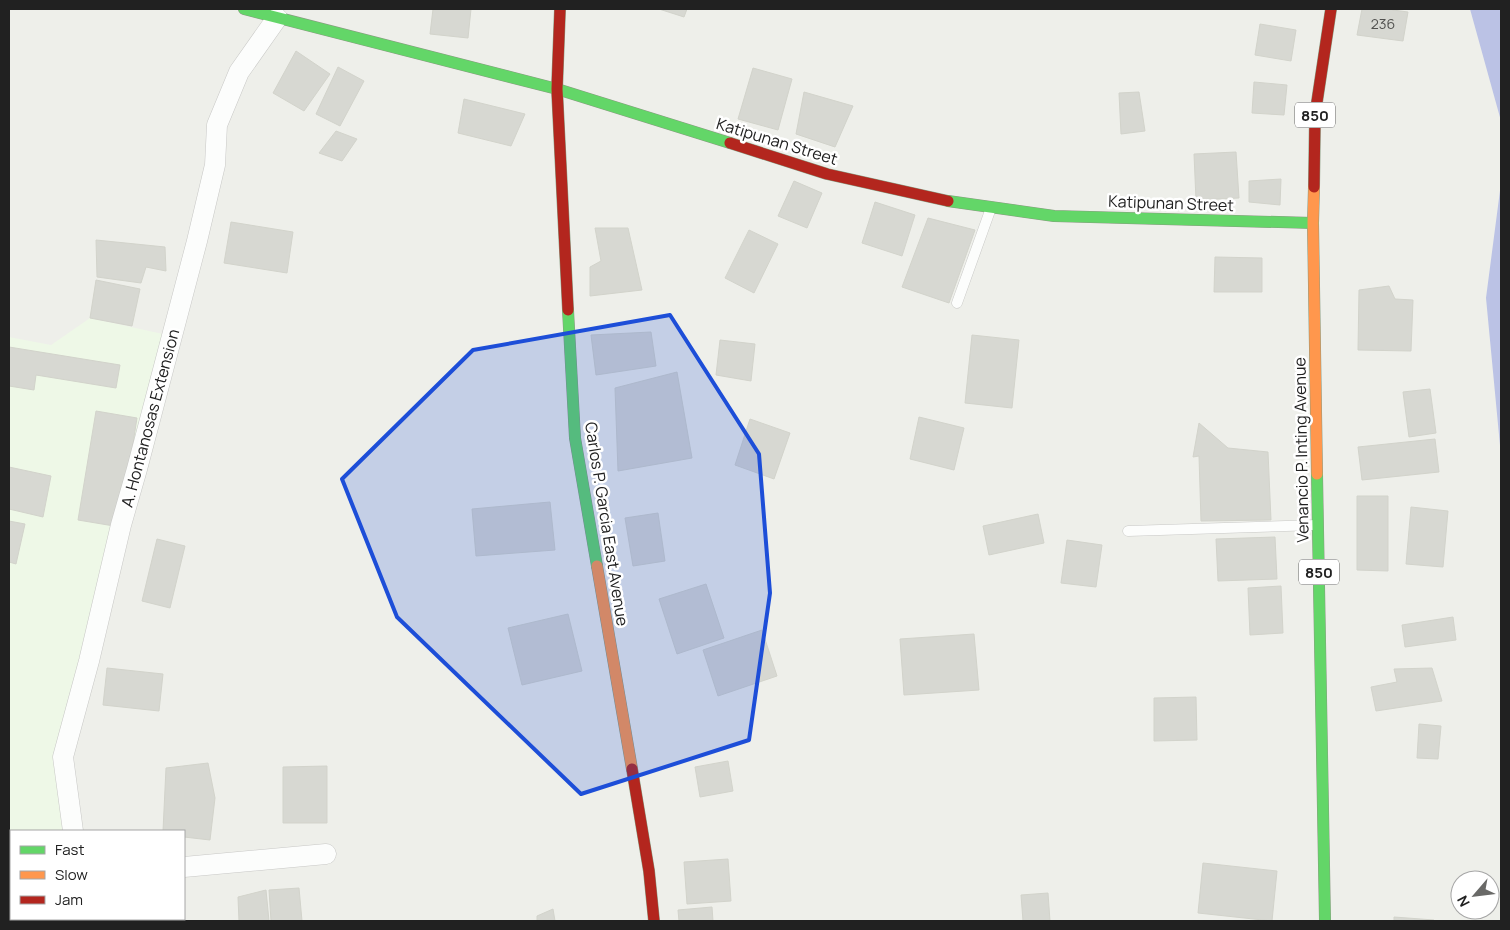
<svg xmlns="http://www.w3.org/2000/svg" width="1510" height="930" font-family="Manrope,sans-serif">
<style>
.education{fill:#eef8e7}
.water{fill:#bbc2e5}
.building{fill:#d7d8d2;stroke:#d2d3cb}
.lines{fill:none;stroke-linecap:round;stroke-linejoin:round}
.lane-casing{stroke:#c8c8c6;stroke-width:11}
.street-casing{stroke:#c8c8c6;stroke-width:21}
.fast-casing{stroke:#899b80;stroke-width:12}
.slow-casing{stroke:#899b80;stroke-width:12}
.jam-casing{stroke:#899b80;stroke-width:12}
.lane{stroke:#fcfdfc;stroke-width:10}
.street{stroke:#fcfdfc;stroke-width:20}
.fast{stroke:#63d668;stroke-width:11}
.slow{stroke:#ff974d;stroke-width:11}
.jam{stroke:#b3261e;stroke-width:11}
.marked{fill:#1d4ed8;fill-opacity:0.2;stroke:#1d4ed8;stroke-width:4;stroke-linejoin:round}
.labels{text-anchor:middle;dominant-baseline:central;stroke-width:5;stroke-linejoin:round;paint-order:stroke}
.number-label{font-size:14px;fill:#50504e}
.shield{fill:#fff;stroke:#646464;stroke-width:1}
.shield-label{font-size:15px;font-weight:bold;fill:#212121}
.street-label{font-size:16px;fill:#212121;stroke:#fff}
</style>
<rect width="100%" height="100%" fill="#eeefea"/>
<path class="education" d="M90,318L172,336L60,755L72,831H11V919H50L41,921H9V337L51,345Z"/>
<path class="water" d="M1470,9H1501V121Z
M1501,183V456L1486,298Z"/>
<path class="building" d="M433,9H471L468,38L430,34Z
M659,9H687L684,17Z
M1362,9H1391L1393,10L1408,12L1403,41L1357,35Z
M1260,24L1296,30L1291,61L1255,55Z
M296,51L330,74L304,111L273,93Z
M338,67L364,81L340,126L316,114Z
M753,68L792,79L778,130L738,119Z
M1254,82L1287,85L1284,115L1252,113Z
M804,92L853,106L835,147L796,134Z
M1139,92L1145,131L1121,134L1119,93Z
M464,99L525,114L511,146L458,133Z
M336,131L357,139L342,161L319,153Z
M1236,152L1239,198L1196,200L1194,154Z
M1281,179L1280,205L1249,202V181Z
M794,181L822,193L807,228L778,216Z
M875,202L915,215L902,256L862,243Z
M928,218L975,230L949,303L902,287Z
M231,222L293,232L287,273L224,263Z
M595,228H628L642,290L590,296V267L601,261Z
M749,230L778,244L754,293L725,278Z
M96,240L165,247L166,271L146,267L141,283L97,277Z
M1215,257L1262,258V292H1214Z
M96,280L140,289L132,326L90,318Z
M1389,286L1395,299L1413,300L1411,351L1358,350L1359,290Z
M651,332L656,366L596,375L591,335Z
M972,335L1019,340L1012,408L965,403Z
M720,340L755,344L751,381L716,375Z
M9,347L120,365L116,388L36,375L34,390L9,386Z
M677,372L692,458L618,471L615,388Z
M1430,389L1436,433L1409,437L1403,392Z
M96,411L137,418L120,527L78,520Z
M919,417L964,428L954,470L910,459Z
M750,419L790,433L774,479L735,465Z
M1199,423L1228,448L1268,452L1271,520L1201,521L1199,456L1193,457Z
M1435,439L1439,472L1362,480L1358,447Z
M9,467L51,476L43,517L9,509Z
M1357,496H1388V571L1357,570Z
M550,502L555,550L476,556L472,509Z
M1411,507L1448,511L1443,567L1406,564Z
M658,513L665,561L633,566L625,518Z
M1038,514L1044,543L989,555L983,526Z
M9,521L25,524L16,564L9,562Z
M1275,537L1277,579L1218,581L1216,539Z
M157,539L185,546L170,608L142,601Z
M1067,540L1102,545L1096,587L1061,583Z
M706,584L724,638L677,654L659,599Z
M1281,586L1283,633L1250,635L1248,588Z
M568,614L582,671L522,685L508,628Z
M1453,617L1456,640L1405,647L1402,625Z
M762,630L777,676L718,696L703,650Z
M974,634L979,690L904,695L900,639Z
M107,668L163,674L159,711L103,705Z
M1432,668L1442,701L1376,711L1371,687L1397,682L1394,669Z
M1196,697L1197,740L1154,741V698Z
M1419,724L1441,726L1438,759L1417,758Z
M728,761L733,791L700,797L695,767Z
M208,763L215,798L210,840L184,837V831H163L166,768Z
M327,766V823H283V767Z
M728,859L731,901L687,904L684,862Z
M1203,863L1277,871L1272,921L1198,913Z
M299,888L302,921H271L269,890Z
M266,890L269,921H239L238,897Z
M1048,893L1050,921H1023L1021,895Z
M712,907L713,921H679L678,910Z
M553,909L555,921H537V916Z
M1394,917L1434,920V921H1394Z"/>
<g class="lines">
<g class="lane-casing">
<path id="lane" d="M957,303L991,208
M1128,531L1317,525"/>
</g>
<g class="street-casing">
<path id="street" d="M73,831L63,757L89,661L121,525L137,469L197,241L215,165L217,125L239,72L277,18
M184,867L326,854
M87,919V921"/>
</g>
<g class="fast-casing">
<path id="fast" d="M244,9L557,89L730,143
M948,201L1054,216L1313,223
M568,310L575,438L597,566
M1317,474L1325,921"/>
</g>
<g class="slow-casing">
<path id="slow" d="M1314,187L1313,223L1317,474
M597,566L632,769"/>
</g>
<g class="jam-casing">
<path id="jam" d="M560,9L557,89L568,310
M730,143L827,174L948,201
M1314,187L1315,115L1331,9
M632,769L649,871L654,921"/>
</g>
<use href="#lane" class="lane"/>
<use href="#street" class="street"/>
<use href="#fast" class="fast"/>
<use href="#slow" class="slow"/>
<use href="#jam" class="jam"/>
</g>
<path class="marked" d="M670,315L759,454L770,593L749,740L581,794L397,617L342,479L473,350Z"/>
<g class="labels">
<g class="number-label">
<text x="1383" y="23">236</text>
</g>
<g class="shield">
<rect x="1295" y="102.5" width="40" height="25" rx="4"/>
<rect x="1299" y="559.5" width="40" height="25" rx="4"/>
</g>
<g class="shield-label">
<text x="1315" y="115">850</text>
<text x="1319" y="572">850</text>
</g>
<g class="street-label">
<text transform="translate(777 141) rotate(17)">Katipunan Street</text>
<text transform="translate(1171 203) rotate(2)">Katipunan Street</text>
<text transform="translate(150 418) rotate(-75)">A. Hontanosas Extension</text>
<text transform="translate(1301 450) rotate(-91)">Venancio P. Inting Avenue</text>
<text transform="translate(607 524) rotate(81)">Carlos P. Garcia East Avenue</text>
</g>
</g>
<rect width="1510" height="930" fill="none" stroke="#212121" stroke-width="20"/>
<rect x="10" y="830" width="175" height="90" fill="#ffffff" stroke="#a6a6a6"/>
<rect x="20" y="846" width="25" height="8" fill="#63d668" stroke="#a6a6a6"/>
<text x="55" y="855" font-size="15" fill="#212121">Fast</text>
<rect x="20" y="871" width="25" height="8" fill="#ff974d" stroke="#a6a6a6"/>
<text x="55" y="880" font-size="15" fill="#212121">Slow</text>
<rect x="20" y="896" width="25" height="8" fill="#b3261e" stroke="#a6a6a6"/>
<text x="55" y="905" font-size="15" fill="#212121">Jam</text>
<g transform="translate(1475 895) rotate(242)"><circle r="24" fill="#ffffff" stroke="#a6a6a6"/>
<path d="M0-4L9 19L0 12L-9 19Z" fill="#696967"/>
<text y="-8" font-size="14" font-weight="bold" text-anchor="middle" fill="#212121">N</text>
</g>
</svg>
